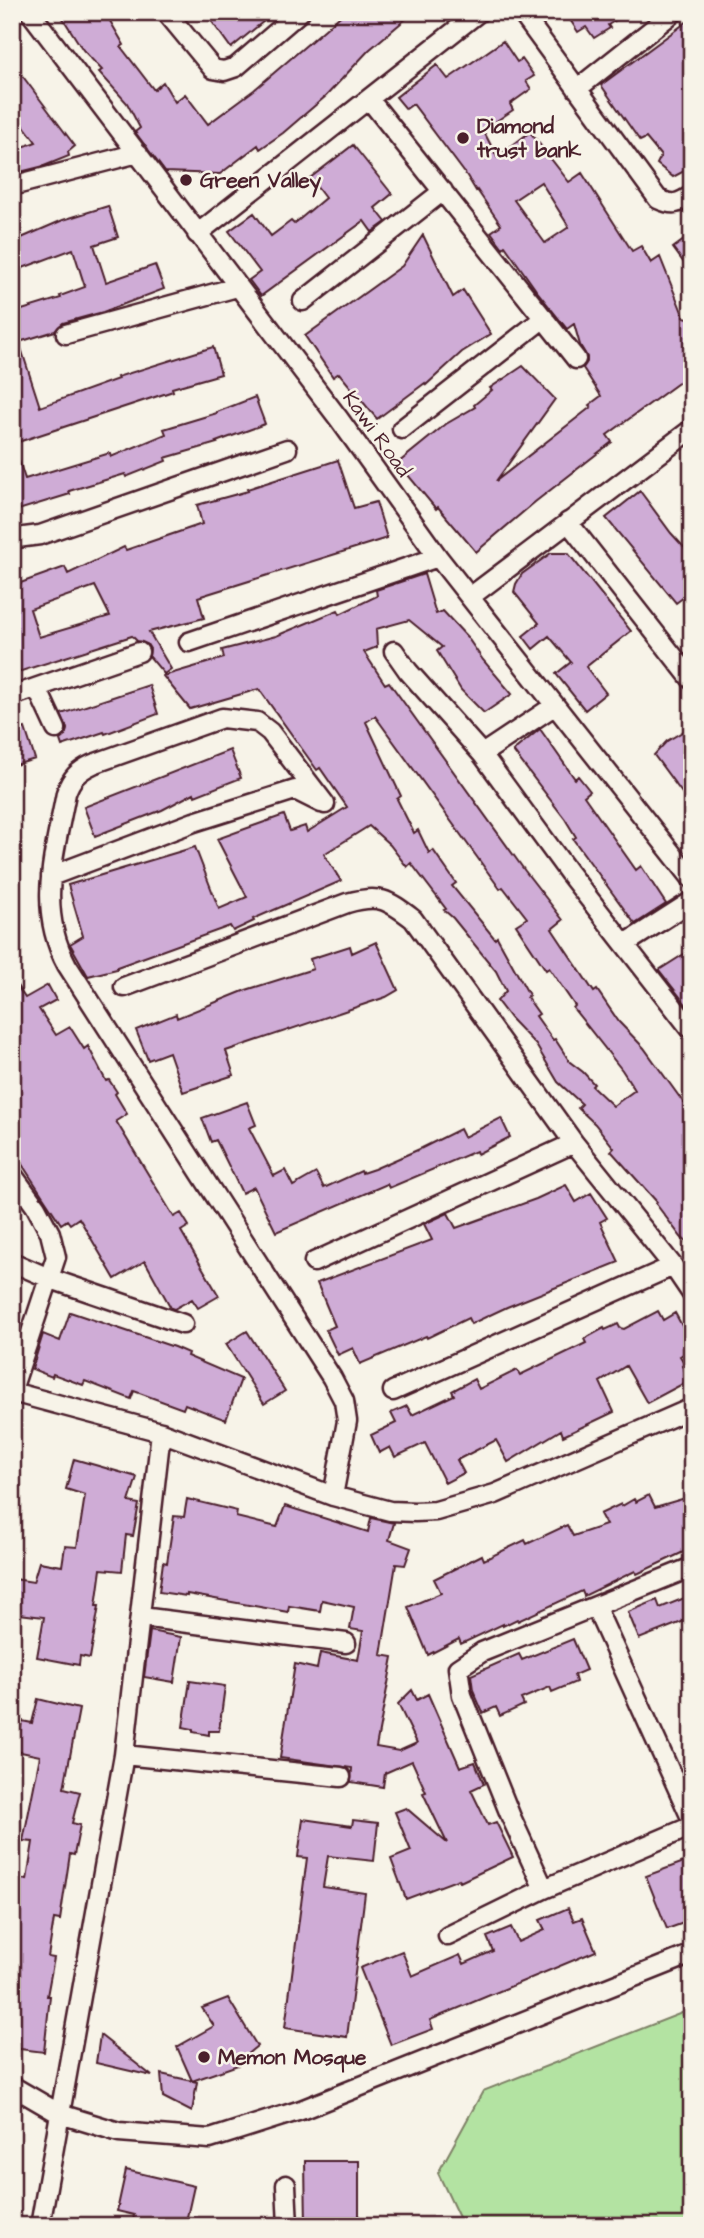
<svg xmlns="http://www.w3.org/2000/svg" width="704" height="2238" font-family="'Architects Daughter',sans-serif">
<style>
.green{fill:#b3e3a2;stroke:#7e8166;stroke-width:2}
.building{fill:#cfacd6;stroke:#4a1f2b;stroke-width:2;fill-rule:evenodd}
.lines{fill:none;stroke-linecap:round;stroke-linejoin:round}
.street-casing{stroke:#4a1f2b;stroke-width:23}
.street{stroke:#f7f3e8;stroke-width:18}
.poi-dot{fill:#4a1f2b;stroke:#f7f3e8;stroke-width:2.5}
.labels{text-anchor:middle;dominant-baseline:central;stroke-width:5;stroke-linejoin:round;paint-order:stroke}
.poi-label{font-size:21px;font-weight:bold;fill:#4a1f2b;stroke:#f7f3e8;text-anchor:start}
.street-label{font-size:21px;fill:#4a1f2b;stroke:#f7f3e8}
</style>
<rect width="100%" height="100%" fill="#f7f3e8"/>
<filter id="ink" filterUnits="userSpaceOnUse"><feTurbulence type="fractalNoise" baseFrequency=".0143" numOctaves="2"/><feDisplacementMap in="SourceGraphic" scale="14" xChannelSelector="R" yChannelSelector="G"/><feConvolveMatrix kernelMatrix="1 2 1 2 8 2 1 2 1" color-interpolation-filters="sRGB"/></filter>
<g filter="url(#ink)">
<path class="green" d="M692,2009V2226H463L438,2173L483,2091Z"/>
<path class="building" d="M59,12H119L110,21L124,45L121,47L154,90L163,82L175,102L185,94L208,124L254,90L345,12H414L369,50L326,96L283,133L260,149L258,145L220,174L165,172L135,132L140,128L127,103L99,72L102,70L83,50Z
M205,12H275L231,48Z
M565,12H629L608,25L610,28L594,38L586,27L578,32Z
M692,18V167L673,177L657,164L661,156L646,138L640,141L601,85Z
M503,41L517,62L522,59L534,76L526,81L531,89L510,104L513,110L483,130L497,157L530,132L569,182L582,173L632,251L641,246L651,263L660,257L684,317L692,319V373L607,435L612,442L535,502L476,552L438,507L436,509L398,463L446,424L475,407L474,405L492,390L490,388L523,366L555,399L496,481L591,407L589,405L601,396L583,368L587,362V357L580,345L574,324L567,329L536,290L505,246L503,248L491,232L501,225L477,190L476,191L467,176L413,104L406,109L396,97L437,65L448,79ZM541,182L569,227L545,243L514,200Z
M12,62L75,146L68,152L69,156L44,166L12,174V151L36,142L12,110Z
M353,145L392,194L375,208L386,222L372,232L364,221L261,296L249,280L260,272L229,231L254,213L271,236L291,221L294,224L325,198L310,178Z
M108,206L118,237L94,245L106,282L155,265L164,289L103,312L63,323L55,331L19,342L40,407L118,379L117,377L213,347L221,374L172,388L173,391L12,444V313L61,298L60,296L85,287L73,249L12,272V242L63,220Z
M692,234V274L673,248Z
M423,235L453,297L463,290L491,334L462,352L426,385L425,383L377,419L339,373L333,377L305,336L402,266Z
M255,397L265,424L216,442L217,443L165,458L166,461L126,477L125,474L69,491L70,494L12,512V450L15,449L25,479L110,453L111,457L166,434L164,429L217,413V412Z
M338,460L354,508L376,502L387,538L198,597L204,618L149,632L171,669L164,674L149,656L150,649L147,644L137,641L132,636L12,674V586L65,567L68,574L124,547L126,550L202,524L197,505L248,491L247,489ZM95,586L110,616L39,637L30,609Z
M640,491L671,533L692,556V591L676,603L606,518Z
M551,553H568L631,631L586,667L606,693L585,710L556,674L571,662L549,636L533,649L523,636L539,623L514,592L516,584L522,574Z
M424,574L436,614L443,611L467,637L483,660L512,694L484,713L461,690L437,651L442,647L409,620L376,629L377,647L364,652L385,684L389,682L525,871L563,920L552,929L594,992L597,990L619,1022L644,1048L686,1106L692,1102V1247L681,1237L656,1204L657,1202L611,1151L614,1148L595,1124L578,1108L582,1104L558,1082L536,1045L510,1018L497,1001L506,991L496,971L453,918L444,910L446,909L411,863L407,867L390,845L369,826L324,854L341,881L253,919L254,921L233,931L230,926L117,967V969L88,976L70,944L83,936L68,885L195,847L219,909L247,897L217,839L284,815L290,831L305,826L307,832L347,807L320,768L317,770L259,689L190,709L163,676L224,658L222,650L276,636L338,610L340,614L377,596L376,590ZM375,716L500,889L503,887L527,918L516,925L546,970L549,968L575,1006L573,1008L622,1070L635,1090L613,1106L592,1086L594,1084L583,1072L570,1062L555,1039L553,1040L536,1016L539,1014L527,997L529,995L497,937L495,939L452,886L456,883L433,850L429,853L418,830L414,833L397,799L401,796L366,722Z
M149,685L158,714L105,734L104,732L62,746L60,740L65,736L67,729L61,714Z
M25,728L35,759L12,766V732Z
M540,729L575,779L578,776L590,791L584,796L636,870L641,866L666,904L635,924L573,839L576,837L565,819L513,751Z
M684,731L692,741V782L682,793L654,755L667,741Z
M230,750L241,778L195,796L194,793L162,810L95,836L84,807Z
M376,942L398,990L386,997L226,1051L234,1075L183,1092L169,1052L148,1060L136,1030L176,1014L177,1018L246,990L313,969L310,959L350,946L352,953Z
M692,949V1012L659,970Z
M12,978L25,998L48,985L56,1000L39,1009L56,1035L70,1027L84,1049L88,1046L106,1081L109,1080L117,1092L115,1094L127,1114L116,1121L174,1217L181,1213L189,1226L181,1231L219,1296L198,1308L192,1299L174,1309L171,1308L145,1261L115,1279L79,1218L70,1224L67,1220L61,1224L12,1149Z
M247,1102L256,1125L249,1128L274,1176L285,1170L293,1186L316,1173L324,1188L361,1171L362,1173L374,1169L422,1148L460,1129L464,1137L501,1118L510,1137L477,1154L476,1151L389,1188L387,1184L276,1232L254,1187L242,1193L216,1140L211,1142L202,1118Z
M566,1185L576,1202L591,1193L607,1218L600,1222L619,1262L507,1307L471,1324L468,1318L427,1338L426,1336L360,1364L353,1348L338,1355L326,1330L335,1326L317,1283L432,1240L424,1224L448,1213L456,1228L536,1199Z
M658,1311L663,1320L675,1313L692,1344V1349L680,1356L685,1364L682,1366L690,1380L647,1403L626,1366L600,1382L614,1412L563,1436L561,1430L508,1462L496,1440L457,1460L464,1473L445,1483L425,1443L395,1457L390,1447L379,1453L371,1435L396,1423L391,1413L407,1406L412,1415L454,1395L452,1391L474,1379L479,1389L517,1370L520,1375L586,1343L584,1339L604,1328L605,1330L618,1324L620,1328L624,1329Z
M70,1312L174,1347L188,1353L187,1356L241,1379L226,1420L185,1404L183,1409L134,1391L131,1399L85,1381L83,1385L53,1374L52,1377L32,1369L43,1334L60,1341Z
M247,1331L285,1391L264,1404L226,1344Z
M74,1459L137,1477L129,1502L139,1504L133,1536L126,1535L122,1571L101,1569L96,1606H99L90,1658L80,1656L79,1665L37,1657L44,1617L12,1613L14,1579L33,1582L39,1562L62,1566L65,1546L77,1547L85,1495L66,1489Z
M649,1495L655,1507L692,1496V1548L637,1574L635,1571L584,1596L582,1591L518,1621L517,1619L503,1626V1624L461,1644L459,1639L428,1655L408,1607L441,1593L434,1579L482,1555L484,1560L525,1540L527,1544L567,1525L573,1536L606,1525L600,1514L621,1504L622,1506L634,1499L636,1502Z
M187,1499L237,1511L236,1517L277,1527L285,1506L368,1532L371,1518L394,1523L389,1540L411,1548L405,1565L396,1564L381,1655L393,1657L376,1747L399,1751L417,1743L398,1704L412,1690L417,1700L428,1694L460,1767L475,1762L484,1784L471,1790L488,1825L496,1822L513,1857L460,1882L459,1879L406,1899L391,1859L411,1851L395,1812L406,1808L447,1843L423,1793L426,1792L412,1761L385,1773L383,1787L351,1782L352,1768L280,1758L295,1664L317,1669L320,1653L358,1660L363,1631L350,1629L354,1607L322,1600L320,1611L289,1606L288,1612L187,1594V1596L159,1592L163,1562L167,1563L174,1516L184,1517Z
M692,1595V1618L639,1639L628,1612L657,1600L660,1608Z
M150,1631L181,1637L174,1682L144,1677Z
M573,1639L586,1670L574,1675L576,1682L552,1692L550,1687L521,1699L524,1705L500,1716L496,1707L483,1713L473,1690L471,1675L519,1654L522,1660Z
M190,1681L225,1686L219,1731H209V1735L193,1732V1729L183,1727Z
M38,1699L79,1709L64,1788L80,1792L72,1823L80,1825L74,1855L70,1854L60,1920L54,1919L48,1957L54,1958L47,1996H50L44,2052L12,2048V1877L27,1880L33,1842L23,1841L40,1756L16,1751L22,1721L32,1723Z
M303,1819L352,1826L353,1820L378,1823L374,1861L328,1856L323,1887L365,1893L347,2037L285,2028L307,1858L298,1857Z
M692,1859V1920L667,1929L646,1876Z
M568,1908L574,1921L582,1918L596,1951L430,2020L433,2029L391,2045L360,1968L402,1951L412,1976L460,1955L464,1964L493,1951L487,1937L511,1927L518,1942L545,1930L540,1920Z
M228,1998L257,2046L240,2060L238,2065L192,2081L177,2047L214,2026L202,2008Z
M100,2035L152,2076L96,2063Z
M161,2074L197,2082L192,2112L163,2097Z
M305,2161H359V2226H306Z
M126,2170L194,2186L185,2226H132L134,2215L117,2211Z"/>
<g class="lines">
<g class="street-casing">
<path id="street" d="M30,12L339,419L438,557L692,879
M166,12L213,69L224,71L236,67L300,12
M521,12L658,199C673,206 678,204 692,195
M577,89L674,12
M369,99L576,359
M12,186L138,153
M197,234L479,12
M303,301L443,191
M66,334L237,287
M402,429L544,318
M568,522L692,680
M12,536L17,538L40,535L287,449
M470,597L692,429
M189,642L438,557
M394,651L408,671L482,754L569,873L689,1027
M37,688L56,729
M12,696L139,652
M482,754L554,706
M325,804L270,732L257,722L222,718L93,764C78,771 71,778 66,793C55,853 36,908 67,965L332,1378L344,1401L347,1421L333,1496
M51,876L194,822L295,790L321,803
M625,944L692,901
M124,987L347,903C379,894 387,899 413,919L574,1143L673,1266L692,1294
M12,1174L36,1207L50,1233L56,1257L12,1390
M12,1262L51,1279L183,1324
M314,1262L574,1143
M393,1391L673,1266
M12,1392L161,1432L333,1496L390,1511L415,1512L436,1511L495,1494L692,1408
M596,1608L692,1820
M141,1617L346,1643
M124,1755L341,1777
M544,1889L511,1817L462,1695L458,1668L482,1652L692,1567
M448,1936L544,1889L692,1826
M12,2086L60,2114L119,2132L210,2139L301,2110L692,1954
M286,2185L288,2226
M40,2226L124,1755L161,1432"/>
</g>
<use href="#street" class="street"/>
</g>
</g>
<g class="poi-dot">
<circle cx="463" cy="138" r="7"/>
<circle cx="186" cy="180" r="7"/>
<circle cx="204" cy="2057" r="7"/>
</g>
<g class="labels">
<g class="poi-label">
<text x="477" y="126">Diamond<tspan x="477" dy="24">trust bank</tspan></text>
<text x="200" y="180">Green Valley</text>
<text x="218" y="2057">Memon Mosque</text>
</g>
<g class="street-label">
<text transform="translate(377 434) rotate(54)">Kawi Road</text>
</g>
</g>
<rect width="704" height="2238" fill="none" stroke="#f7f3e8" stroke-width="42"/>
<rect x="21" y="21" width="662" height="2196" fill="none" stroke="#4a1f2b" stroke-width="2.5" filter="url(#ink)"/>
</svg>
